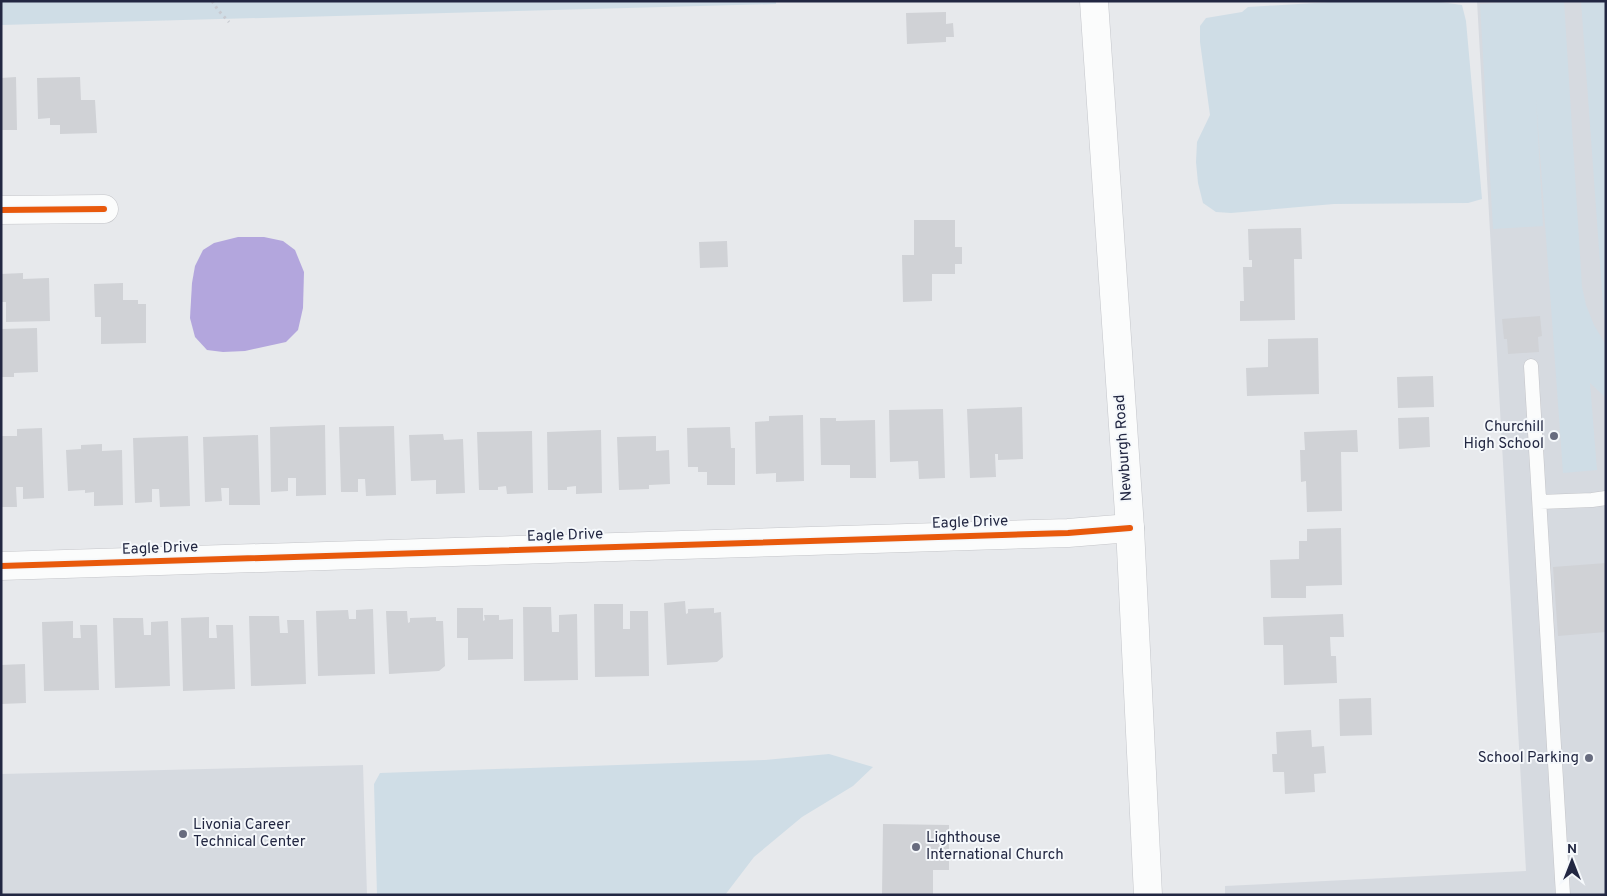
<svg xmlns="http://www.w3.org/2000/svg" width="1607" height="896" font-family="Overpass,sans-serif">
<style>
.built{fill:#d6dae0}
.green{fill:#cfdde6}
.water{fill:#b3a6dd}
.building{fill:#d0d2d6}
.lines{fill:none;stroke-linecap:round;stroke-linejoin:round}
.service-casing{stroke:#c4c5c9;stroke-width:15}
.minor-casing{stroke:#c4c5c9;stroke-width:29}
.secondary-casing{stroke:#c4c6cb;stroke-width:29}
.path{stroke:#c8cad1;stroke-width:3;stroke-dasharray:2.5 4;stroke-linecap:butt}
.service{stroke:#fbfcfc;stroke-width:14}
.minor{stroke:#fbfcfc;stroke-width:28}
.secondary{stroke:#fbfcfc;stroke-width:28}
.cycleway-casing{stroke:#f5f8fb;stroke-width:9}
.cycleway{stroke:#e8590c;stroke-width:6}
.poi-dot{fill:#676b7e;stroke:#f5f8fb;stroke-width:2}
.labels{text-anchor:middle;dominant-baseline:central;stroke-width:4;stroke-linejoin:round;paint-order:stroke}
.poi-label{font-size:15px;fill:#222742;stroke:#f5f8fb;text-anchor:end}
.street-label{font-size:15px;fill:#222742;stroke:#f5f8fb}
</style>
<rect width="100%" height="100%" fill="#e7e9ec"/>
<path class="built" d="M1477,1H1606V895H1225V886L1526,871Z
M363,765L367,895H1V774Z"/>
<path class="green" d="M1,1H776V4L1,25Z
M1347,1H1433L1462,5L1466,21L1482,199L1468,203L1334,204L1231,213L1216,212L1203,203L1198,183L1196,162L1197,142L1210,115L1200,42V26L1206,18L1242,12L1248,7Z
M1530,1H1564L1582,287L1586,305L1594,325L1606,345V398L1590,383L1597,470L1563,473L1536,99L1543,226L1493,229L1480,4Z
M1581,1H1606V318H1604Z
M829,754L873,767L853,786L802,817L754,857L725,895H377L374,784L380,773L765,760Z"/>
<path class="water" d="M238,237H264L283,241L295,250L304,272L303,308L298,330L286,342L245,351L223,352L207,350L195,337L190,318L192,283L195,266L203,250L214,243Z"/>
<path class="building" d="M946,12V24L953,23L954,37H946V42L907,44L906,13Z
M16,77L17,130H1V78Z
M80,77L81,100H95L97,133L60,134V125H50V118L38,119L37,78Z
M914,220H955V247H962V264H955V274H932V301L903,302L902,255H914Z
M1301,228L1302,259H1294L1295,320L1240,321V301H1244L1243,267H1252V260H1249L1248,229Z
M727,241L728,267L700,268L699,242Z
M23,273V279L49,278L50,321L6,322V302H1V274Z
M123,283V300H138V304H146V343L101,344V317H95L94,284Z
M1540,316L1542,336L1538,337L1539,352L1508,354L1507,339H1504L1502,319Z
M37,328L38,372L14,373V377H1V329Z
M1318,338L1319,394L1247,396L1246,368L1268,367V339Z
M1433,376L1434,407L1398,408L1397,377Z
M1022,407L1023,459L998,460V454H995L996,477L970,478L967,409Z
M943,409L945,478L919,479L918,461L890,462L889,410Z
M803,415L804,481L776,482V473L756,474L755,422L769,421V416Z
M1429,417L1430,447L1399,449L1398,418Z
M820,418H836V421L875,420L876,478H850V465H821Z
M325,425L326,495L296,496V478H288V491L271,492L270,427Z
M394,426L396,495L366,496L365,479H358V492H341L339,427Z
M730,427L731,448H735V485H707V472H698V467H688L687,428Z
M42,428L44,498L23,499V487H16L17,507H1V436H17V429Z
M601,430L602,493L576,494V486L567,487V490H548L547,432Z
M1357,430L1358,452H1341L1342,511L1307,512L1306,481L1301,482L1300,450H1305L1304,432Z
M532,431L533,493L507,494L506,486L498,487V490H479L477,432Z
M443,434L444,440L463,439L465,493L436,494V480L411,481L409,435Z
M258,435L260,505H229V488H221L222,501L205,502L203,437Z
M188,436L190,506L160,507L159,489H152V502L135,503L133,438Z
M656,436V451L669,450L670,484L649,485V489L619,490L617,437Z
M102,444V451L122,450L123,505L94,506V492L85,493V490L68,491L66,450L81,449V445Z
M1341,528L1342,585L1306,586V598H1271L1270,560L1299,559V541H1307V529Z
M1606,563V632L1558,636L1553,567Z
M685,601L686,614L688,613V609L714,608V613L721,612L723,657L717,662L667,665L664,603Z
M594,604H623V629H630V611H648L649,676L595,677Z
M523,607H551L552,632H559V615L577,614L578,680L524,681Z
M457,608H483V621L485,620L484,615H499V620L513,619V659L468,660V638H457Z
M373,609L375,674L318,676L316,611L348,610L349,619H356V610Z
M386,611H407L408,623L410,622V618L436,617V621H443L445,666L439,671L389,674Z
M1343,614L1344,637H1330L1331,656H1336L1337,683L1284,685L1283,645H1264L1263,617Z
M249,616H279L280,633H288L287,620H304L306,684L251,686Z
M209,617V638H217L216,625H233L235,689L183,691L181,618Z
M113,618H143L144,635H151V622L168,621L170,686L115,688Z
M73,621V638H81L80,625H97L99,690L44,691L42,622Z
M25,664L26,703L1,704V665Z
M1371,698L1372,735L1340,736L1339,699Z
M1311,730L1312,747L1324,746L1326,773L1314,774L1315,792L1285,794L1284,772H1273L1272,754H1277L1276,732Z
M883,824L949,825V870H933V895H882Z"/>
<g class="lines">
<g class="service-casing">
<path id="service" d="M1531,366L1563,895
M1540,502L1592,500L1606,498"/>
</g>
<g class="minor-casing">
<path id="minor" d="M1,210L104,209
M1,566L1068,533L1130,528"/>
</g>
<g class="secondary-casing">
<path id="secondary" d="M1094,1L1130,528L1148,895"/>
</g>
<path class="path" d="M212,1L218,10L229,22"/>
<use href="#service" class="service"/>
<use href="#minor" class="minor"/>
<use href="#secondary" class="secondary"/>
<g class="cycleway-casing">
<path id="cycleway" d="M1,210L104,209
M1,566L1068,533L1130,528"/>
</g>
<use href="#cycleway" class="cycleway"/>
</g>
<g class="poi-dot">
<circle cx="1554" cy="436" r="5"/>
<circle cx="1589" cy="758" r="5"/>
<circle cx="183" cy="834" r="5"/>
<circle cx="916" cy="847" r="5"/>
</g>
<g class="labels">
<g class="poi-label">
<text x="1544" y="427">Churchill<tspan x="1544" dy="17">High School</tspan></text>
<text x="1579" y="758">School Parking</text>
<text x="193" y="825" text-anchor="start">Livonia Career<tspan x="193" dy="17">Technical Center</tspan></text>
<text x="926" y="838" text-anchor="start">Lighthouse<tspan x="926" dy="17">International Church</tspan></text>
</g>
<g class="street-label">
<text transform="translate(1124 448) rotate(-94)">Newburgh Road</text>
<text transform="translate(970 523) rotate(-2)">Eagle Drive</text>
<text transform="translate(565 536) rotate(-2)">Eagle Drive</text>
<text transform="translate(160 549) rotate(-2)">Eagle Drive</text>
</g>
</g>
<rect width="1607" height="896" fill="none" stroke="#222742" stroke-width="5"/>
<g transform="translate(1572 861)" stroke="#f5f8fb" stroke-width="4" paint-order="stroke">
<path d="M0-4L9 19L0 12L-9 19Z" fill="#222742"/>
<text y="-8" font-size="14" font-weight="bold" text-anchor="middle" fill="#222742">N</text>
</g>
</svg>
